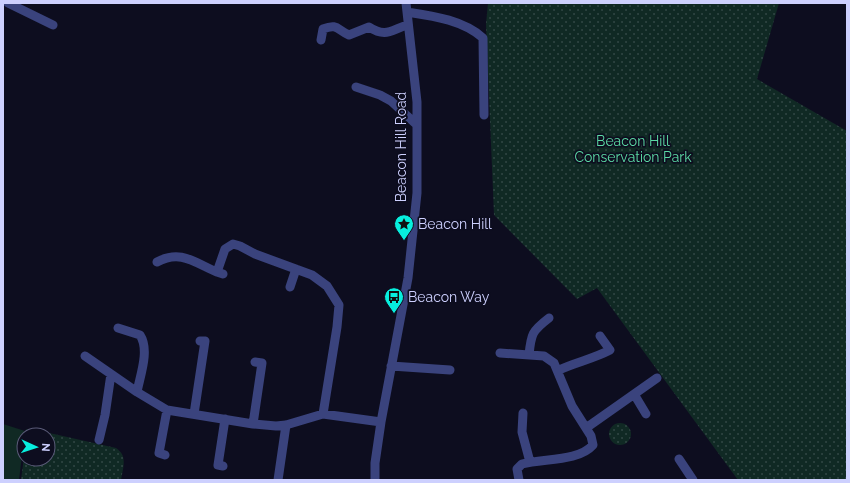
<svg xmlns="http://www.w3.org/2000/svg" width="850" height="483" font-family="Raleway,sans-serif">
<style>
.grass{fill:#102924}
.park{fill:url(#park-dots)}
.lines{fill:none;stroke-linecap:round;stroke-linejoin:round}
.minor{stroke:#3a437d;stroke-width:9}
.labels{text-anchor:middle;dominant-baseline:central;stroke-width:3.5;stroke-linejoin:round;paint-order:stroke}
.park-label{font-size:14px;fill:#5cdba5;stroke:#0d0d1f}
.street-label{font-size:14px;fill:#cdd0fe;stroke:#0d0d1f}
.poi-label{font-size:14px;fill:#cdd0fe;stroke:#0d0d1f;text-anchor:start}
</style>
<defs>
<pattern id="park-dots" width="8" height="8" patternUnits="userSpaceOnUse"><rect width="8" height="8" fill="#102924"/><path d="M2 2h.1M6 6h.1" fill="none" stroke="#324745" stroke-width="1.8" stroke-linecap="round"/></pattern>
</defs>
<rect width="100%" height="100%" fill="#0d0d1f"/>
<path class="grass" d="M3,424L25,431L19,480H3Z"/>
<path class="park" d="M488,3H779L757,79L847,131V480H738L597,288L577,299L494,215L486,24Z
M609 434a11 11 0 1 1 22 0a11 11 0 1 1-22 0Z
M26,429L54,434L116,448C128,456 123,467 121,480H21L24,457V459H48V435H27Z"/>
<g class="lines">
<path class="minor" d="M8,3L53,25
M407,12C433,16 463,20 483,38L484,115
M321,40L323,29C338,23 337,30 349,35L369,27C386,38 391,30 407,25
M356,87L380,95L391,101L417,125
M157,262C181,249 195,263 217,272
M223,274L217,272L225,249L233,244L240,246L255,254L312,275L327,286L339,305L337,327L323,414
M290,287L296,269
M118,328L140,335C150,350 140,376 137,392
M500,353L544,356L554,363L572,406L591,436L593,445C578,462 543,458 522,464L517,469L519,480
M529,355C531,334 532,331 549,318
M85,356L137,392L167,410L253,424L276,426L286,425L323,414L381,422
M391,366L450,370
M559,370C576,362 593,359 610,350L600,336
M634,394L646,414
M523,413L522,432L530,462
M194,414L205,341H200
M253,424L262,363L255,362
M586,428L657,378
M99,440L105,415L111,374
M165,455L159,453L167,410
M679,459L693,480
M223,466L218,465L225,419
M278,480L286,425
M375,480V463L381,422L408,278L417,193V102L406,3"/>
</g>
<defs>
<g id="sight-pin" transform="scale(1)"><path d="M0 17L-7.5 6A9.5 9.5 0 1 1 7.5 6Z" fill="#07efde" stroke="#0d0d1f"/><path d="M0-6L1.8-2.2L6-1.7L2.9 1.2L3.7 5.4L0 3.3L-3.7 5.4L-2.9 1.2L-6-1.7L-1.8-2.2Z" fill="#111"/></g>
<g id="bus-pin" transform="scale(1)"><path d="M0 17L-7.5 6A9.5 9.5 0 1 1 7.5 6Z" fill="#07efde" stroke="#0d0d1f"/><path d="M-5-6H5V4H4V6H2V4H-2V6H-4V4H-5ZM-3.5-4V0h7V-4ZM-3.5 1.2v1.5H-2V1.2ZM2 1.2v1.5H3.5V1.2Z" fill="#111"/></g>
</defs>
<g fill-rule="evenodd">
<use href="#sight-pin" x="404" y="224"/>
<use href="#bus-pin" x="394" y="297"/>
</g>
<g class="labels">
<g class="park-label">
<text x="633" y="141">Beacon Hill<tspan x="633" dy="16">Conservation Park</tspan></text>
</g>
<g class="street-label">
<text transform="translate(401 147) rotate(-90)">Beacon Hill Road</text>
</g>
<g class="poi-label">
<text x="418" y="224">Beacon Hill</text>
<text x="408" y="297">Beacon Way</text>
</g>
</g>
<rect width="850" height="483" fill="none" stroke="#cdd0fe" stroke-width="8"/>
<g transform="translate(36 447) rotate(93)"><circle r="19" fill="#0d0d1f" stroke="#5a5b78"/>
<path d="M0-3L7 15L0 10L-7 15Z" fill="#07efde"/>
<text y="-6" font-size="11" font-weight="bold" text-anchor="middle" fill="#cdd0fe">N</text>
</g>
</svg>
